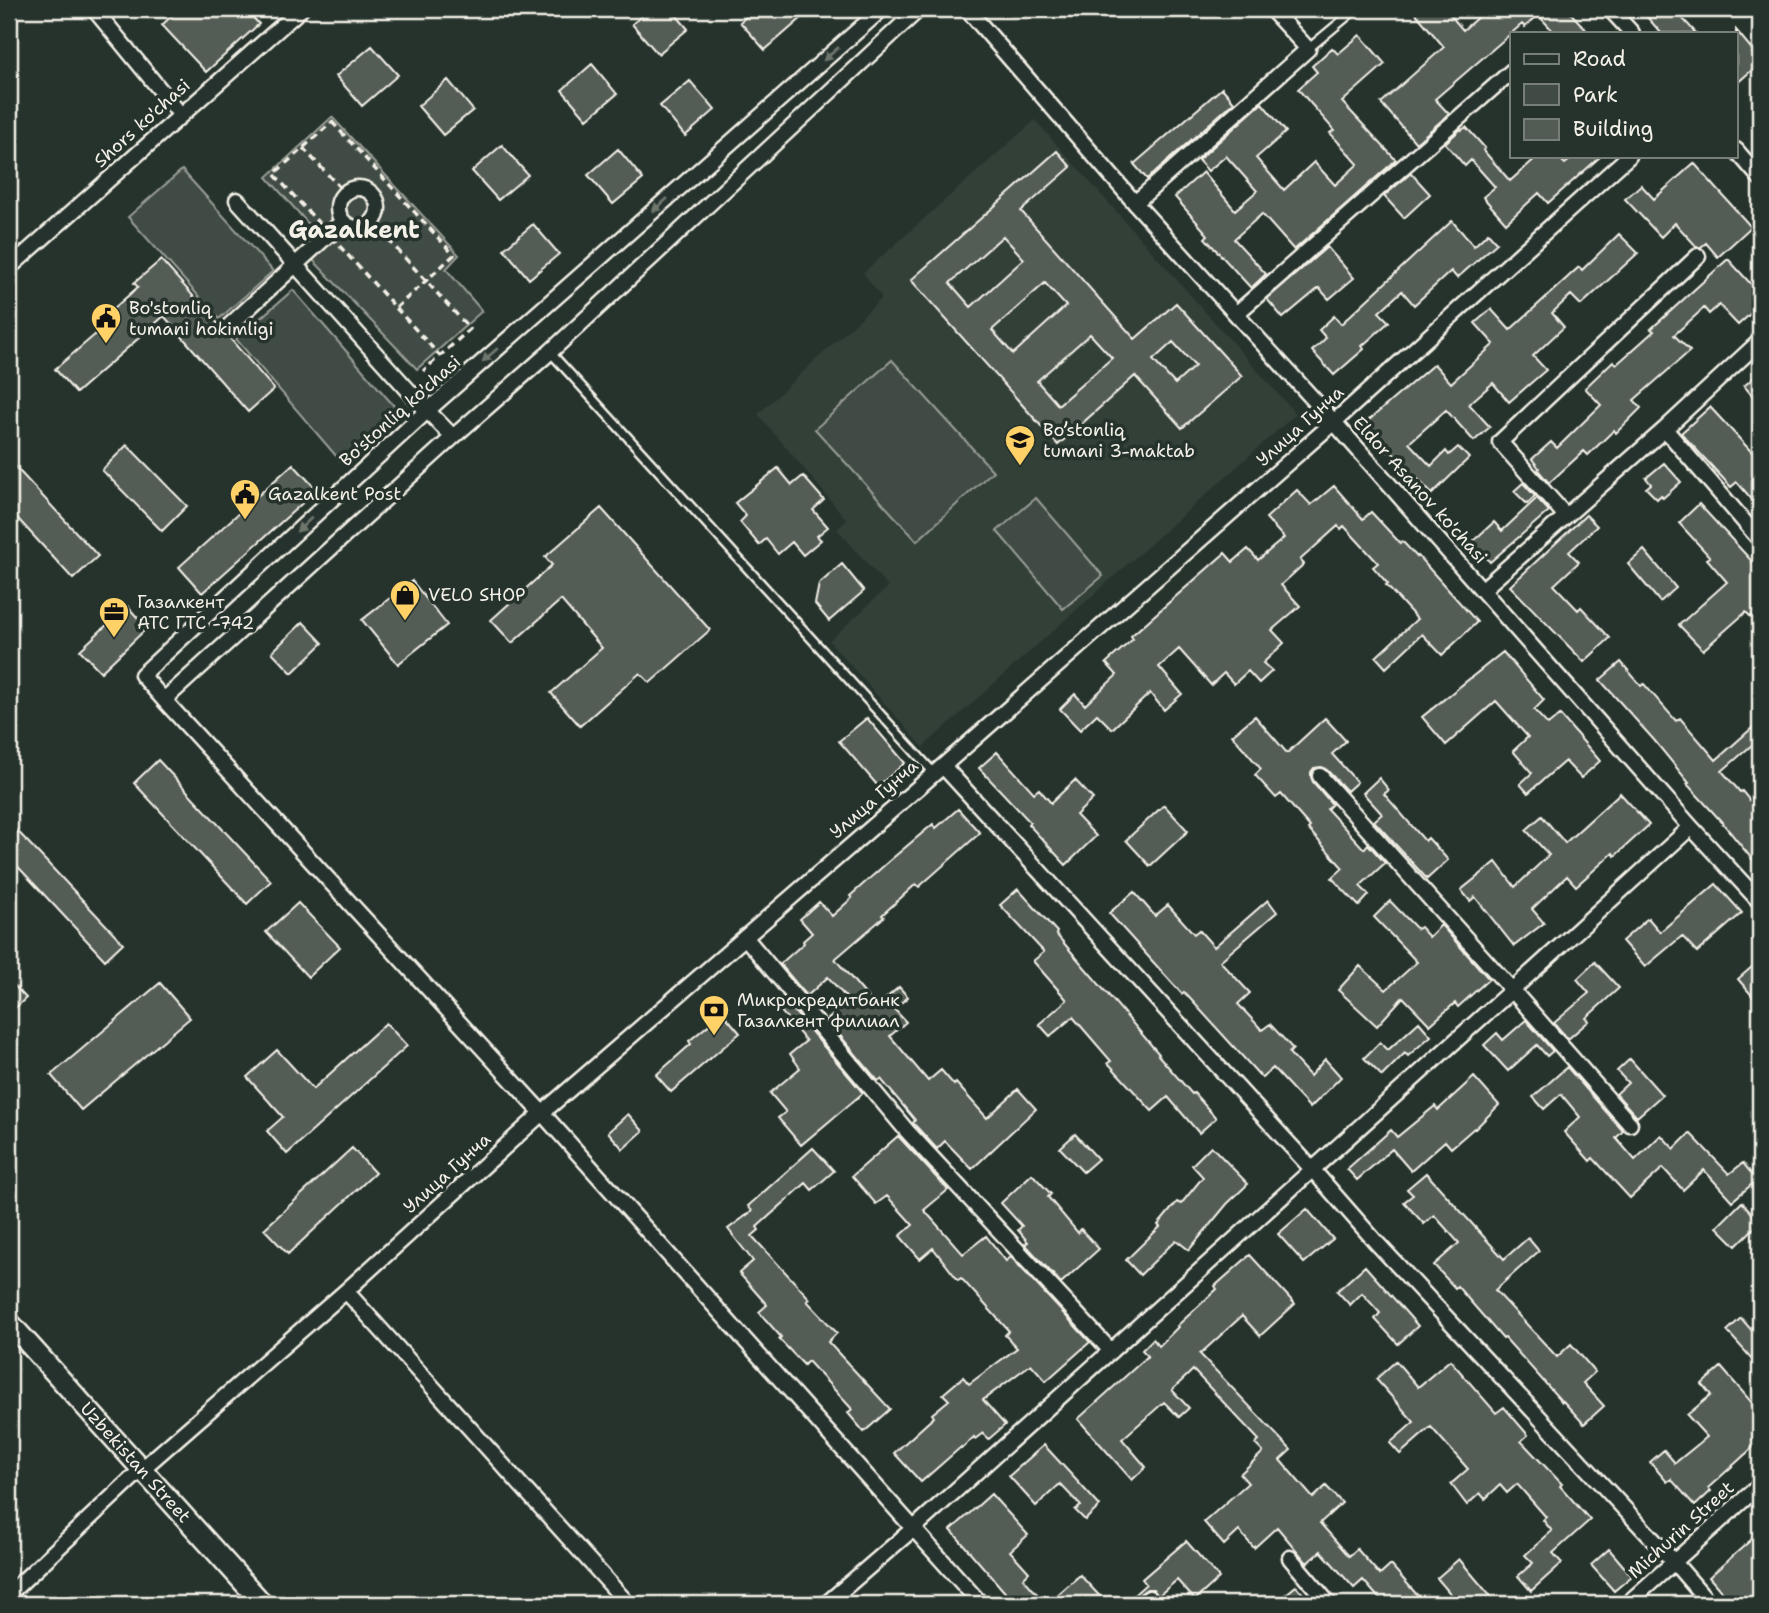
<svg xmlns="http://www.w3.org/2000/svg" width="1769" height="1613" font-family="'Shantell Sans',sans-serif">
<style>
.built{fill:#333f39}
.green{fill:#414b45;stroke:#9a9e96;stroke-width:2}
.building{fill:#525c55;stroke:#f4f1e8;stroke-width:2;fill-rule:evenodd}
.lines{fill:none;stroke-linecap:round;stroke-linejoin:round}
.lane-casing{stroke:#f4f1e8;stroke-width:12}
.street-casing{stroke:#f4f1e8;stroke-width:19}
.secondary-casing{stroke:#f4f1e8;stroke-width:24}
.path{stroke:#f4f1e8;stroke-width:3.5;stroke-dasharray:7 5;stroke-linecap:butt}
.lane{stroke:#26332d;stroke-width:7}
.street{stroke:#26332d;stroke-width:14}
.secondary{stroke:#26332d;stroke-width:19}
.oneway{fill:#6e766e}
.labels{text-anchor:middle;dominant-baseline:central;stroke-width:7;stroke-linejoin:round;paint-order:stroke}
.street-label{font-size:18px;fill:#f4f1e8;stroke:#26332d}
.poi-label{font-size:18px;fill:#f4f1e8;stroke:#26332d;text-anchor:start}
.district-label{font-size:24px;font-weight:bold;fill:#f4f1e8;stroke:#26332d}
</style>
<rect width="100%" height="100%" fill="#26332d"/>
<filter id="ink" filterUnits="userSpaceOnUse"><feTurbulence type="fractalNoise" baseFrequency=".0143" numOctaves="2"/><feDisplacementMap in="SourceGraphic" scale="14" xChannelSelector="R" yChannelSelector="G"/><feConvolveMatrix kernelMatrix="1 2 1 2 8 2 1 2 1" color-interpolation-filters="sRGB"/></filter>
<g filter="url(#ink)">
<path class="built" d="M1035,120L1296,414L923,747L829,641L888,587L837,529L847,520L758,414L882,298L863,273Z"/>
<path class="green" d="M332,117L459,255L446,269L482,311L417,369L312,259L326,244L267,177Z
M182,170L273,271L219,319L128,217Z
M293,290L401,414L343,464L236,339Z
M892,360L993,471L917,541L815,429Z
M1036,498L1103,576L1063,609L997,531Z"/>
<path class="building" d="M179,9H245L259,24L206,72L162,25Z
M650,9H671L688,29L658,54L632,24Z
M755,9H812L765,50L740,22Z
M1412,9H1445L1463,30L1487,9H1567L1589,33H1555L1538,15L1525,27L1522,24L1435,99L1449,114L1416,143L1381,103L1444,47Z
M1640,9H1674L1696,33H1661Z
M1736,30L1760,59V63L1736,84Z
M1360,35L1385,64L1342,102L1396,160L1294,250L1262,214L1234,239L1266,274L1251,288L1205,238L1208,235L1175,197L1203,172L1235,210L1257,191L1226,156L1208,171L1198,160L1262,103L1286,132L1256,158L1284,190L1314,162L1335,185L1358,164L1330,133L1334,130L1298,89L1317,72L1312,66L1332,48L1338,54Z
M372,46L398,75L362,106L336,76Z
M592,64L617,94L587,119L562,90Z
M448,80L473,110L443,135L418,106Z
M690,81L715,110L685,136L660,106Z
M1222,88L1234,102L1147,179L1134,164Z
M1466,127L1485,148L1483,150L1510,181L1538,156H1557L1565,164L1575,156H1601L1548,203L1539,193L1506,223L1483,197L1495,187L1471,160L1465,166L1445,143L1461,129L1462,130Z
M502,145L528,175L498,200L472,171Z
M618,149L643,179L613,204L588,175Z
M1057,151L1071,167L1021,211L1135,339L1176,303L1242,376L1182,428L1135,376L1058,445L911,280ZM1003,236L1024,259L971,307L950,283ZM1045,283L1066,306L1013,354L992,330ZM1090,334L1112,358L1058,405L1037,381ZM1173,342L1195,366L1175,384L1153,360Z
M1694,163L1751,227L1718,257L1706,243L1701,247H1697L1675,223L1661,237L1625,199L1641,185L1654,199Z
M1411,173L1430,194L1404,218L1384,196Z
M1452,221L1474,246L1488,233L1497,243L1457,278L1451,271L1414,305L1402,291L1379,312L1389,322L1362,346L1364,349L1334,375L1312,351L1326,338L1319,330L1334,316L1341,324Z
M533,224L559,254L529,279L504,249Z
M1619,234L1638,253L1581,305L1571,295L1552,313L1564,327L1533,356L1546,370L1509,402L1493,383L1469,404L1490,427L1474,441L1446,410L1409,443L1431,466L1446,451L1449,455L1458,447L1469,458L1432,494L1390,450L1387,452L1362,426L1434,364L1451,383L1494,344L1475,323L1491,309L1510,330L1579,267L1582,270Z
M1327,247L1354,278L1329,299L1319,288L1283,318L1267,299Z
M1728,259L1760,294V305L1738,325L1719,305L1709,314L1704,308L1674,335L1690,351L1634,400L1641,408L1616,433L1614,430L1588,455L1584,451L1549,483L1538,470L1539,468L1532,459L1551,442L1557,448L1601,405L1585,388L1613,361L1617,364L1654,331L1651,329Z
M161,260L220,326L222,332L227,335L274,389L248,412L164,316L76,393L55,369L110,322L105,316L138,287L134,283Z
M1760,372V404L1744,386Z
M1710,407L1760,461V509L1737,482L1731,487L1681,433Z
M127,445L187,506L162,531L102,470Z
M9,460L98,556L73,579L9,509Z
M1664,463L1681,482L1663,498L1661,495L1657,499L1646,488L1651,484L1646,478Z
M293,464L317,490L202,593L179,567Z
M778,468L792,485L803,476L824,500L813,510L828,527L817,536L821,540L803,555L792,542L778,554L766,539L759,545L740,522L746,516L735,503Z
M1523,483L1535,496L1527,504L1514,491Z
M1334,486L1363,519L1371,512L1400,543L1402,541L1417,557L1418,556L1477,622L1442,655L1422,634L1386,668L1376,657L1417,619L1386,585L1388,584L1373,567L1378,563L1344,526L1341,529L1338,526L1300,560L1304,564L1281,585L1300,606L1272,630L1284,643L1263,663L1272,671L1259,683L1248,671L1234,684L1224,673L1211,685L1179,649L1159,667L1182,694L1164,710L1150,693L1112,729L1097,714L1080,730L1060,709L1075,694L1085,705L1117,675L1106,663L1133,639L1131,636L1225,553L1233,562L1248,549L1258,560L1284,538L1266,518L1297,490L1311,505Z
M1537,498L1549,511L1490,562L1472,542L1494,522L1502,531Z
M1699,504L1760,570V608L1751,617L1746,612L1703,650L1679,625L1727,582L1707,559L1710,557L1679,523Z
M601,508L710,630L650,683L640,673L580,726L551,693L602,648L561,600L512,643L491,620L552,565L545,557Z
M1586,515L1597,526L1569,552L1579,562L1554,585L1578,610L1581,607L1610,638L1584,662L1510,586Z
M1644,550L1676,588L1660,602L1628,564Z
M842,564L864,591L829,621L815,604L819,584Z
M412,581L447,625L398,664L362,620Z
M127,606L147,628L101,672L80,650Z
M303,622L323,643L292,673L272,652Z
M1503,652L1544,700L1534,710L1548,725L1560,715L1600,761L1581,778L1565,761L1528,793L1520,784L1532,773L1513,751L1528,737L1496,701L1446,745L1422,717Z
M1621,662L1641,686L1644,684L1676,721L1680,718L1716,760L1760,721V738L1722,771L1740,792L1742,791L1760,813V869L1721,821L1687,784L1689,783L1654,740L1600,680Z
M1255,716L1287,753L1325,718L1346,741L1332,754L1357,782L1347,791L1327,770L1322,767L1314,768L1311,772V777L1313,782L1332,804L1327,809L1364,849L1368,844L1385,863L1360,886L1369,895L1359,906L1332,878L1343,868L1308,829L1310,827L1281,794L1276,798L1255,775L1261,769L1232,735Z
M867,718L905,763L878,786L839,741Z
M997,752L1034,793L1039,789L1051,803L1075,780L1093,799L1076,815L1096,836L1066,865L1028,824L1030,822L979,768Z
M158,760L271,881L247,904L134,783Z
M1379,778L1389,790L1384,794L1425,841L1428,838L1448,860L1427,879L1374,821L1382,814L1363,793Z
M1620,793L1649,825L1615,856L1613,853L1576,886L1567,876L1532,909L1544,923L1514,946L1475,897L1470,901L1461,890L1496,862L1515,887L1549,855L1526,830L1542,816L1565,843Z
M1164,805L1188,831L1150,866L1126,840Z
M958,809L980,833L919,887L916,884L882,915L884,917L835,959L876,1007L899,987L908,997L894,1009L906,1022L890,1036L928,1081L941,1070L954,1085L956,1083L987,1118L1018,1089L1036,1109L972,1169L945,1141L937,1149L913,1123L915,1120L881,1079L878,1081L827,1020L849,1001L828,977L807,996L780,964L804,943L803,941L812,933L800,919L819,902L832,916L852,898L850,896L888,862L933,824L936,828Z
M9,822L123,943L105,960L9,857Z
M1716,884L1742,913L1697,952L1682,936L1645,967L1622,941L1648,918L1660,932Z
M1018,889L1057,932L1056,934L1159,1054L1158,1055L1192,1094L1194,1093L1216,1118L1199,1133L1168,1097L1152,1111L1108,1063L1111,1061L1073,1017L1050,1036L1039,1024L1067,1000L1033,961L1044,952L1000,905Z
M1134,892L1155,916L1168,905L1194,934L1199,930L1214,947L1268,900L1277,912L1220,961L1250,993L1238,1004L1262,1030L1270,1024L1293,1049L1289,1053L1310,1076L1325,1059L1341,1077L1310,1108L1273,1068L1262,1078L1184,992L1182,994L1109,913Z
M1390,901L1417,929L1420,927L1429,937L1441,925L1489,979L1458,1007L1455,1003L1430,1025L1403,997L1377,1026L1338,990L1360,966L1386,990L1417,962L1374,917Z
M298,903L340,947L308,977L266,932Z
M1760,960V1005L1738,979Z
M1595,962L1619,988L1586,1018L1589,1021L1568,1039L1554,1023L1589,993L1577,979Z
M9,980L26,998L9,1014Z
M160,983L190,1018L81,1110L51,1075Z
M782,997L863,1093L801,1145L778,1118L786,1112L770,1093L800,1068L790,1054L806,1041L774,1003Z
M723,1013L740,1033L671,1092L656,1075L691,1044L689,1041Z
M1526,1020L1553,1051L1547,1056L1537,1045L1508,1071L1484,1045L1497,1033L1503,1040Z
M1419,1022L1431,1036L1408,1056L1405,1053L1382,1076L1364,1058L1380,1042L1388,1050Z
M386,1023L407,1046L287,1154L267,1131L283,1117L247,1077L277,1050L313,1089Z
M1630,1059L1662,1095L1637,1117L1616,1094L1628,1083L1617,1071Z
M1567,1067L1623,1131L1616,1138L1635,1160L1661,1135L1674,1149L1690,1133L1729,1174L1743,1163L1757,1180L1732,1201L1704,1170L1683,1190L1663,1168L1630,1198L1593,1158L1590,1161L1564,1132L1580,1117L1561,1094L1544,1109L1533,1097Z
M1474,1077L1499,1105L1475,1129L1474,1128L1451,1148L1445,1141L1411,1171L1392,1149L1357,1180L1347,1169L1391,1130L1397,1137L1435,1106L1438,1110Z
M628,1114L643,1131L623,1149L608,1132Z
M1075,1134L1098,1159L1083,1172L1060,1148Z
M898,1136L948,1190L924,1210L963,1254L986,1236L1006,1261L1011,1257L1090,1342L1046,1381L1031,1364L983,1400L1005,1425L989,1439L983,1433L975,1439L974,1437L962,1448L961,1447L921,1482L894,1453L934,1417L932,1414L949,1400L943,1394L963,1377L969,1384L1017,1348L1005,1335L1009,1331L961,1278L958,1280L933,1248L920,1259L900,1236L913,1225L887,1196L876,1204L852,1176Z
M1211,1146L1248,1184L1227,1204L1189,1250L1176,1240L1140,1275L1126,1260L1160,1227L1158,1225L1177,1202L1181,1204L1203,1177L1192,1165Z
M352,1148L375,1173L288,1254L264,1229Z
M813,1148L834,1171L812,1190L806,1183L757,1227L759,1230L752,1236L810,1299L807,1301L837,1333L828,1342L890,1409L864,1432L848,1413L852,1409L808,1361L804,1365L779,1339L781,1337L759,1312L767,1305L739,1273L753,1261L728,1229L752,1211L748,1206Z
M1426,1173L1504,1259L1528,1238L1539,1251L1495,1290L1557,1357L1571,1344L1595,1372L1583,1383L1604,1406L1584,1424L1563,1401L1562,1402L1505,1338L1503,1339L1457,1286L1455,1288L1434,1265L1459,1243L1434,1215L1424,1224L1404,1202L1413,1195L1407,1189Z
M1032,1174L1051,1194L1048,1197L1078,1233L1081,1229L1099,1249L1061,1283L1025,1244L1028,1242L1018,1230L1022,1226L1001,1203Z
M1742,1202L1760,1222L1736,1246L1717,1227Z
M1307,1209L1333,1239L1304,1263L1278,1234Z
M1250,1255L1295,1304L1260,1336L1242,1316L1200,1354L1291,1450L1280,1460L1313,1498L1326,1486L1342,1503L1320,1523L1349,1556L1357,1549L1380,1575L1391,1565L1425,1604H1384L1363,1580L1354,1588L1321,1551L1307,1563L1277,1527L1254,1548L1239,1531L1224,1545L1204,1522L1248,1483L1240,1474L1263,1452L1255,1444L1259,1440L1193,1370L1172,1390L1189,1408L1179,1417L1164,1402L1122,1439L1146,1467L1132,1480L1078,1419L1148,1356L1142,1350L1153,1339L1159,1346L1178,1327L1177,1326L1217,1289L1215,1286Z
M1365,1266L1418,1326L1398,1344L1375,1319L1380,1313L1362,1293L1350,1305L1337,1291Z
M1741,1318L1760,1340V1368L1727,1331Z
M1450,1360L1496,1413L1504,1407L1528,1435L1521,1441L1562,1484L1560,1486L1590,1520L1553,1553L1562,1563L1531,1591L1518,1576L1533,1563L1525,1555L1552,1531L1543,1520L1546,1517L1517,1484L1507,1493L1500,1485L1485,1499L1480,1493L1467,1505L1451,1484L1468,1469L1431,1427L1400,1454L1390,1443L1414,1422L1376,1379L1396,1361L1418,1387Z
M1721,1367L1760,1412V1441L1708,1488L1711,1491L1695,1506L1671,1479L1667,1482L1650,1462L1664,1450L1675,1463L1707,1437L1687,1415L1711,1395L1702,1384Z
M1044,1445L1100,1506L1085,1520L1075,1510L1081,1506L1060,1484L1036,1506L1009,1476Z
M991,1494L1028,1535L1010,1551L1029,1572L1023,1578L1046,1604H1015L951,1530Z
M1760,1532V1595L1749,1604H1732L1709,1577Z
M1186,1541L1219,1578L1195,1600L1177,1580L1158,1596L1153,1589H1147L1136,1597L1133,1604H1124L1146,1584L1142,1579Z
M1609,1549L1632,1576L1614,1591L1591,1565Z
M1459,1559L1497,1604H1459L1437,1578Z
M1080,1575L1107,1604H1047Z
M1296,1586L1312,1604H1274Z"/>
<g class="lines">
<g class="lane-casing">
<path id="lane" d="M1308,49L1356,9
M550,352L934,773"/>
</g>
<g class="street-casing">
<path id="street" d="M94,9L180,114
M882,9L428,410L142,675L164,700L453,437L550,352L919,9
M967,9L1135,203L1334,422L1691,827L1760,902
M1610,9L1632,33
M1736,150L1760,178
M338 208a20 20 0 1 1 40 0a20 20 0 1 1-40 0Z
M237,200L419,402L453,437
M1135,203L1308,49L1271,9
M9,268L301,9
M1236,314L1512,71
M229,326L343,221
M1665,429L1760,540
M1566,516L1500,442L1698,256
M1483,589L1665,429L1760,341
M164,700L542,1113L981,1604
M943,766L1312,1169L1375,1241L1674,1562L1710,1604
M1320,776L1512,990L1630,1124
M745,937L907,1131L1111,1351
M346,1291L628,1604
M1290,1558L1329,1604
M9,1594L142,1469L346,1291L542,1113L943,766L1334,422L1629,156
M826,1604L914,1528L1512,990L1691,827
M1142,1604L1149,1598
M1627,1604L1760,1485"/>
</g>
<g class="secondary-casing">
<g id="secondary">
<path id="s1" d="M9,1322L263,1604"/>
</g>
</g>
<path class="path" d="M332,122L454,255L396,308L274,174Z
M303,148L345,193
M372,222L470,329L423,371
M396,308L440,356"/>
<use href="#lane" class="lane"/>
<use href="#street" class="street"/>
<use href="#secondary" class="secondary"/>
</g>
<defs><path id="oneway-solid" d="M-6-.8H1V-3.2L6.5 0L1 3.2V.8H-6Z" transform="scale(1.75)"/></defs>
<g class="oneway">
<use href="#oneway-solid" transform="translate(831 54) rotate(139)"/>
<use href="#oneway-solid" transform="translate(660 205) rotate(139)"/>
<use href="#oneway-solid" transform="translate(490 355) rotate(139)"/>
<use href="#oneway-solid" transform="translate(304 525) rotate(137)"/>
</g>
</g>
<defs>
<g id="civic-pin" transform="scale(1.575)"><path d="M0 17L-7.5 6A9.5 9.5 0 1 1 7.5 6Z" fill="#ffd166" stroke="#26332d"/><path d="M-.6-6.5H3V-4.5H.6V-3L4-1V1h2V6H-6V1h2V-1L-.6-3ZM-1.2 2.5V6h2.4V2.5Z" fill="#111"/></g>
<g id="school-pin" transform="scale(1.575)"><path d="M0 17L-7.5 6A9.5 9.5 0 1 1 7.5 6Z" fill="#ffd166" stroke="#26332d"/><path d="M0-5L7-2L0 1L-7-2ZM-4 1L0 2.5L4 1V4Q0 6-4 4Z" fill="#111"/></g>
<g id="shop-pin" transform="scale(1.575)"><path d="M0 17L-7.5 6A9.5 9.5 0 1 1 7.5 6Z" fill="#ffd166" stroke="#26332d"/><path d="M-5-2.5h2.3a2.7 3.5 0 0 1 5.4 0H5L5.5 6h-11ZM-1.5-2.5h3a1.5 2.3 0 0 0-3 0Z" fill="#111"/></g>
<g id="office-pin" transform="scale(1.575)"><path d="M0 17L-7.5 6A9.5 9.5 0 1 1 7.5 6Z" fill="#ffd166" stroke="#26332d"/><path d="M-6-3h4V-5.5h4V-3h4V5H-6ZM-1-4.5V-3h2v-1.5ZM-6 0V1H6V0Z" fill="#111"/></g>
<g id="bank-pin" transform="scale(1.575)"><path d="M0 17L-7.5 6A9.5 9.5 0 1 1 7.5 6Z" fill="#ffd166" stroke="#26332d"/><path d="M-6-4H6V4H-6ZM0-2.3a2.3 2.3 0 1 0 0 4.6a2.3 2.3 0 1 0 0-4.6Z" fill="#111"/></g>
</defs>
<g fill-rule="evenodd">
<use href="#civic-pin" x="106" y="318"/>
<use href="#school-pin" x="1020" y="440"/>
<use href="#civic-pin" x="245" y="494"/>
<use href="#shop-pin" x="405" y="595"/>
<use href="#office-pin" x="114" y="612"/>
<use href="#bank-pin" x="714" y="1010"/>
</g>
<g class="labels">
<g class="street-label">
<text transform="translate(142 123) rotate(-42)">Shors ko'chasi</text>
<text transform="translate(400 411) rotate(-42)">Bo'stonliq ko'chasi</text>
<text transform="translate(1300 426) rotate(-42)">Улица Гунча</text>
<text transform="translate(1420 490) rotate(48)">Eldor Asanov ko'chasi</text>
<text transform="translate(874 799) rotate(-41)">Улица Гунча</text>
<text transform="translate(447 1173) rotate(-42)">Улица Гунча</text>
<text stroke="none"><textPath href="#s1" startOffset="189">Uzbekistan Street</textPath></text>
<text transform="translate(1681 1530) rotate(-42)">Michurin Street</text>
</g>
<g class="poi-label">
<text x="129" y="308">Bo'stonliq<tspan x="129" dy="21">tumani hokimligi</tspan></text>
<text x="1043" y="430">Bo’stonliq<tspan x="1043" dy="21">tumani 3-maktab</tspan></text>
<text x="268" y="494">Gazalkent Post</text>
<text x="428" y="595">VELO SHOP</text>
<text x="137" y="602">Газалкент<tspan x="137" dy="21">АТС ГТС -742</tspan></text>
<text x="737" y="1000">Микрокредитбанк<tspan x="737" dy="21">Газалкент филиал</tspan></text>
</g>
<g class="district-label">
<text x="354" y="230">Gazalkent</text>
</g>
</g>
<rect width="1769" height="1613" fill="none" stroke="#26332d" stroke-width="35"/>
<rect x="18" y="18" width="1734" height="1578" fill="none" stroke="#f4f1e8" stroke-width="2.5" filter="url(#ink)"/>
<rect x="1510" y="32" width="228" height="126" fill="#26332d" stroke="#787f78" stroke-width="2"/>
<rect x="1524" y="54" width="35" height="10" fill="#26332d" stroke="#787f78" stroke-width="2"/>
<text x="1573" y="66" font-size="21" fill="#f4f1e8">Road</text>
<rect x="1524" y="84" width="35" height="21" fill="#414b45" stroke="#787f78" stroke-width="2"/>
<text x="1573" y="102" font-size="21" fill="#f4f1e8">Park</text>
<rect x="1524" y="119" width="35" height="21" fill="#525c55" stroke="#787f78" stroke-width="2"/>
<text x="1573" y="136" font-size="21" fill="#f4f1e8">Building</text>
</svg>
